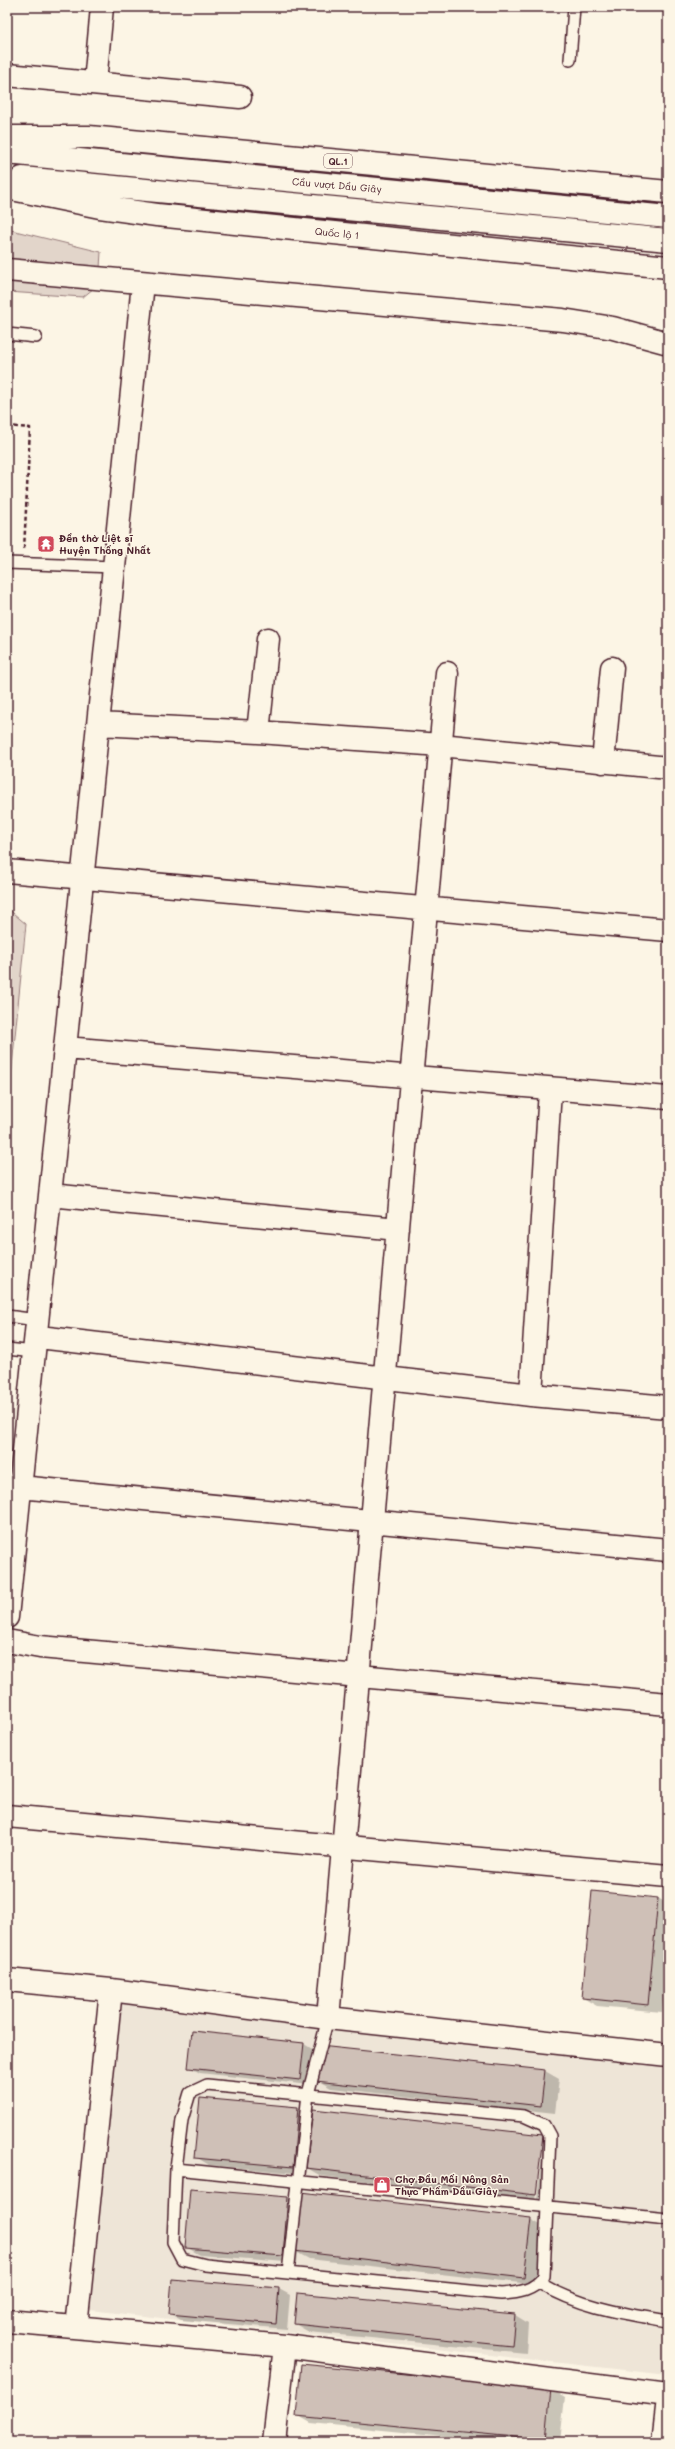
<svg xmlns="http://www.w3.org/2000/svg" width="675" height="2449" font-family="Mali,sans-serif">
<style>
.built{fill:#eee5d7}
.green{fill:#e2d5ca;stroke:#967a7a}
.shadow{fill:#0003;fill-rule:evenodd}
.building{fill:#cfc0b7;stroke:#4a1f2b}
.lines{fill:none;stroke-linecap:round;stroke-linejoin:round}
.service-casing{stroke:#4a1f2b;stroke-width:14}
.minor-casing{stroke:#4a1f2b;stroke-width:25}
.trunk-casing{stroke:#4a1f2b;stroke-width:25}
.path{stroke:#4a1f2b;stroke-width:2.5;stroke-dasharray:4 3;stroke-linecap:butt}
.service{stroke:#fcf5e5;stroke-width:11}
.minor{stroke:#fcf5e5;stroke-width:22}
.trunk{stroke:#fcf5e5;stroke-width:22}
.labels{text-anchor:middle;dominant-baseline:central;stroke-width:3;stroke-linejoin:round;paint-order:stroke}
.shield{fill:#fcf5e5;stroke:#7f5f63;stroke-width:1}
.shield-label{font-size:9px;font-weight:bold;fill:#4a1f2b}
.street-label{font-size:10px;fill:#4a1f2b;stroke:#fcf5e5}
.poi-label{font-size:10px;font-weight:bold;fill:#4a1f2b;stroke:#fcf5e5;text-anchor:start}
</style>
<rect width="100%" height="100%" fill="#fcf5e5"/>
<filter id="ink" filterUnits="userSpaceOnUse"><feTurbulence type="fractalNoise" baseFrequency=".025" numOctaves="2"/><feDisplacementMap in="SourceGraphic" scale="8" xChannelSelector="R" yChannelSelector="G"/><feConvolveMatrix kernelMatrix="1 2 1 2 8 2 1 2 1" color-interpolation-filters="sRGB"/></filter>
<g filter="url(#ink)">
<path class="built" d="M116,2002L668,2061V2375L81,2309Z"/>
<path class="green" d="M7,229L101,252L99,284L83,297L7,292Z
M7,908L26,924L7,1118Z"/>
<path class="shadow" d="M592,1892L658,1898L668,1904V1948L662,2012L597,2006L583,1998Z
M304,2044L314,2050L310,2085L200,2073L189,2067Z
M545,2071L559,2079L555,2113L331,2088L317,2080Z
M298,2108L313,2117L314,2110L543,2136L557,2144L550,2202L321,2176L307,2168L306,2174L209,2165L196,2157ZM542,2141H544L537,2200H535Z
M191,2190L288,2198L300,2204L530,2219L544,2227L538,2285L309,2259L298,2253L297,2263L200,2255L186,2247Z
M173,2280L279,2289L290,2295L287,2329L181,2320L170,2314Z
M515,2315L528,2323L526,2353L309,2332L295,2324Z
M551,2389L565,2397L560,2442H505L311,2423L297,2415Z"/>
<path class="building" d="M592,1891L658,1898L648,2005L582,1998Z
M192,2031L304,2043L300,2080L188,2068Z
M320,2046L545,2070L541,2106L316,2081Z
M200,2098L298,2107L293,2167L194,2158Z
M313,2109L543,2135L536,2195L306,2168Z
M190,2189L288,2197L283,2256L185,2248Z
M300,2192L531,2218L524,2278L294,2251Z
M172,2279L279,2288L276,2324L169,2314Z
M297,2293L515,2314L512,2346L294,2324Z
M301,2364L551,2388L546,2440L296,2416Z"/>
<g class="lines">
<g class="service-casing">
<path id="service" d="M570,60L574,7
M7,334L36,337
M7,563L114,567
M7,1316L37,1320
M7,1349L34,1352
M207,2085L524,2116L544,2125L550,2136L544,2276C534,2291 518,2293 501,2294L206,2265L182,2259L173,2242L176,2169L182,2120L190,2093Z
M176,2169L668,2219
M288,2273L308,2094L328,2018
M539,2283C582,2308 620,2313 668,2321"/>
</g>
<g class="minor-casing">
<path id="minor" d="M7,75L240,97
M95,83L102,7
M7,270L563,320L613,328L668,343
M98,724L258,732L441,745L668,768
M258,732L268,639
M603,762L612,668
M7,871L668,930
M65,1048L668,1098
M50,1195L398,1229
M39,1337L531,1395L668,1407
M531,1395L550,1090
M20,1487L668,1550
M7,1617L143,283
M7,1641L40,1647L668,1704
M7,1816L668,1876
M7,1980L111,1990L328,2018L668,2055
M328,2018L447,673
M7,2321L285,2346L668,2395
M76,2327L111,1990
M274,2442L285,2346
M663,2442L668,2399"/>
</g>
<g class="trunk-casing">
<path id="trunk" d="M7,137H89L668,192
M7,153L668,217
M22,178L668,240
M7,188L100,207L157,215L668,267"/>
</g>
<path class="path" d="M7,426L30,428L24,550"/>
<use href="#service" class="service"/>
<use href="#minor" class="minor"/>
<use href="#trunk" class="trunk"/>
</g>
</g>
<defs>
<g id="temple-square" transform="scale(0.9)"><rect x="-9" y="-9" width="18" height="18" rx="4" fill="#d1495b" stroke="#fcf5e5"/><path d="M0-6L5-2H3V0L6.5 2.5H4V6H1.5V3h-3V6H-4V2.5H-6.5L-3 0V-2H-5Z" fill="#fff"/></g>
<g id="shop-square" transform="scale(0.9)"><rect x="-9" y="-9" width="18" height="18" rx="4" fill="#d1495b" stroke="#fcf5e5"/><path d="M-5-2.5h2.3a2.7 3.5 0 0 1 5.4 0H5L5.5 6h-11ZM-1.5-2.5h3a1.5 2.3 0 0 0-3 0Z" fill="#fff"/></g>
</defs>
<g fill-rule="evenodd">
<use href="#temple-square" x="46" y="544"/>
<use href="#shop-square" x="382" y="2185"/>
</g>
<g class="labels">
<rect class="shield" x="324" y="154" width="28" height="14" rx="3"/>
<g class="shield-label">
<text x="338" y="161">QL.1</text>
</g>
<g class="street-label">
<text transform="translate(337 185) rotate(5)">Cầu vượt Dầu Giây</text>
<text transform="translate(337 233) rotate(6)">Quốc lộ 1</text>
</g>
<g class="poi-label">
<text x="59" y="538">Đền thờ Liệt sĩ<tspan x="59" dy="12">Huyện Thống Nhất</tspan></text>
<text x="395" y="2179">Chợ Đầu Mối Nông Sản<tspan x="395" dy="12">Thực Phẩm Dầu Giây</tspan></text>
</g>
</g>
<rect width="675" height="2449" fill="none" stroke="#fcf5e5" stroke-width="24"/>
<rect x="12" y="12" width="651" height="2425" fill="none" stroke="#4a1f2b" stroke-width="1.5" filter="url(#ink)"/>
</svg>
